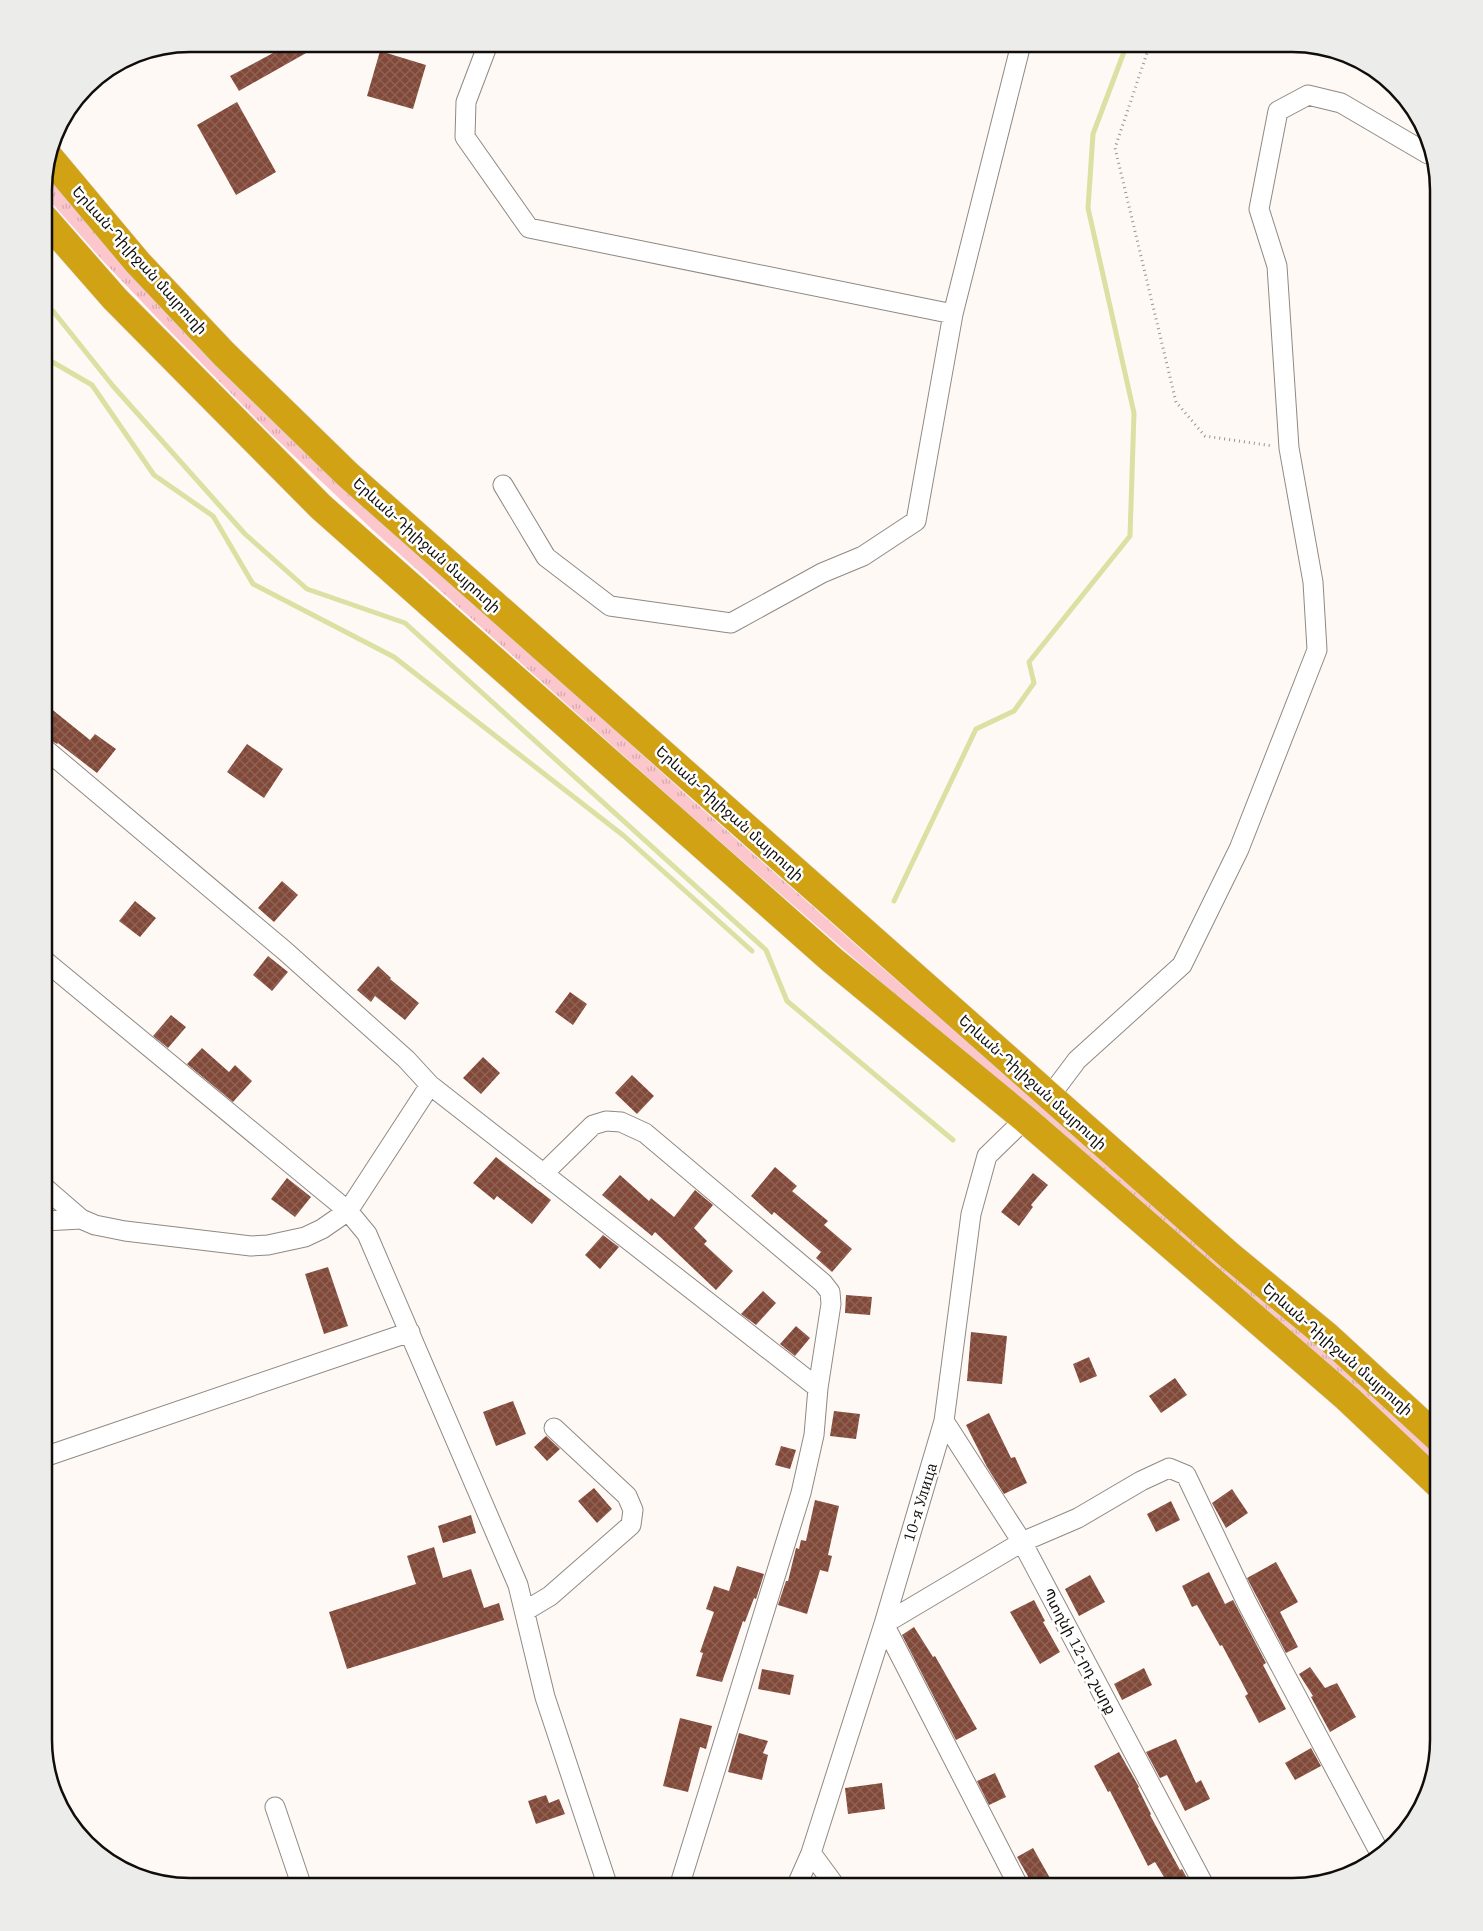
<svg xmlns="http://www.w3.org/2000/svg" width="1483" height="1931" font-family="'IBM Plex Serif','Noto Sans Armenian',serif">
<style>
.grass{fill:url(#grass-tufts)}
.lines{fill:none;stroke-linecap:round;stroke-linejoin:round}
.stream{stroke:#dbe1a2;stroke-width:5}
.building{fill:url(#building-cross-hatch)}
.minor-casing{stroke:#908983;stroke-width:21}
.highway-casing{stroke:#d9d8d8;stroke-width:29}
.path{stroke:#989491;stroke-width:3;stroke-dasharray:1 4;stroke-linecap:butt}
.minor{stroke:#fff;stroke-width:19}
.highway{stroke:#d1a213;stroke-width:28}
.labels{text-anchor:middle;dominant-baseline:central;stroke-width:5;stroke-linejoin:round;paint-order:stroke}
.street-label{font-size:15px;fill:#100d0b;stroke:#fff}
.rim{fill:none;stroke:#100d0b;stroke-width:2.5}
</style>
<defs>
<pattern id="grass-tufts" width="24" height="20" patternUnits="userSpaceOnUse" patternTransform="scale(1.25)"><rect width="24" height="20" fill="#fbc6cc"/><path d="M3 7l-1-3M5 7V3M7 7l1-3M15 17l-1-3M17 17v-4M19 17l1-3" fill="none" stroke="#d6a9ae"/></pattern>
<pattern id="building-cross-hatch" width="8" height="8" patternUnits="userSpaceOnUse" patternTransform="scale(1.25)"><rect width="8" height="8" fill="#824939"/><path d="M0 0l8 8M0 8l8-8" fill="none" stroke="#8f6458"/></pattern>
</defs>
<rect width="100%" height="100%" fill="#fef9f5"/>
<path class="grass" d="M46,173L533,656L691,799L872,959L1439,1450V1467L1046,1122L865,968L682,808L375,532L272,435L162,323L103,261L44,194Z"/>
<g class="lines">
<path class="stream" d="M44,309L53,311L113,386L245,534L307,589L405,623L766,950L787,1001L953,1140
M44,357L92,385L154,475L213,516L253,584L394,657L624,836L752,951
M894,901L976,729L1014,711L1034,683L1029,662L1130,536L1134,413L1088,208L1093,134L1127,44"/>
</g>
<path class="building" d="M290,44H322L239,91L230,76Z
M380,51L426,65L413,109L367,96Z
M237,102L276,172L236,195L197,125Z
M44,703L90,740L95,734L116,749L97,773L58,743L57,744L44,736Z
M247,744L283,769L264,798L227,772Z
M282,881L298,895L274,922L258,908Z
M135,901L156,918L140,937L119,921Z
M268,956L288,972L272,991L253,975Z
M378,966L391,978L390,979L419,1003L405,1020L375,996L371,1002L357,990Z
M570,992L587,1004L573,1025L555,1012Z
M171,1015L186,1027L168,1048L153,1036Z
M202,1048L229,1072L235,1065L252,1081L233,1102L187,1064Z
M483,1057L500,1073L481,1094L463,1078Z
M632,1075L654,1096L637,1114L615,1093Z
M496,1157L551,1200L532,1224L497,1196L494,1200L473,1183Z
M775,1167L797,1186L792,1191L828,1221L824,1225L852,1249L832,1272L816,1258L821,1252L774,1212L772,1215L751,1196Z
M1033,1173L1048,1185L1031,1205L1033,1207L1019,1226L1001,1212Z
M620,1175L649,1201L651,1198L674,1217L695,1190L713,1205L694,1228L707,1241L704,1244L733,1271L716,1290L655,1232L652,1236L602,1195Z
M287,1178L311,1197L295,1217L271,1199Z
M603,1235L619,1247L600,1269L585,1255Z
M328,1267L348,1326L324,1334L305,1274Z
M763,1291L776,1303L756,1325L741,1314Z
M846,1295L872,1297L870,1315L845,1313Z
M796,1326L810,1338L795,1356L780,1344Z
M971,1332L1007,1336L1002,1384L967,1381Z
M1089,1357L1097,1376L1080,1383L1073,1364Z
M1175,1378L1187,1395L1161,1413L1149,1396Z
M513,1401L526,1434L496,1446L483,1412Z
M834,1411L860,1414L856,1439L830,1436Z
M989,1413L1011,1458L1015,1457L1027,1483L1004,1494L987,1467L966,1425Z
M546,1436L560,1449L547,1461L534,1447Z
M781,1446L796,1450L790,1469L775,1465Z
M594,1488L612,1509L597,1523L578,1501Z
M1232,1489L1248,1513L1226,1528L1212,1503Z
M815,1500L839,1506L828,1555L832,1556L828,1572L820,1570L807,1614L778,1605L786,1581H788L796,1548L799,1549L801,1540L806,1541Z
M1171,1501L1180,1520L1156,1532L1147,1514Z
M471,1515L476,1533L443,1543L438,1526Z
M434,1547L443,1578L471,1569L484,1608L499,1603L504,1620L347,1669L329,1612L416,1584L407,1556Z
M1276,1562L1298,1602L1280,1612L1298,1647L1286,1653L1247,1578Z
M737,1566L764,1574L756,1599L754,1598L745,1622L743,1621L722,1682L696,1676L703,1653L700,1652L714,1612L706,1609L714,1586L729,1591Z
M1209,1572L1225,1604L1233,1600L1266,1663L1263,1665L1286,1709L1259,1723L1245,1696L1248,1694L1222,1645L1220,1646L1197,1605L1192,1607L1182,1586Z
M1090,1575L1105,1602L1079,1616L1065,1589Z
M1034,1600L1045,1621L1043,1622L1060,1652L1040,1664L1010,1612Z
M914,1627L933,1657L935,1656L977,1729L956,1740L902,1635Z
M1310,1667L1325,1688L1337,1683L1356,1717L1330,1732L1311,1697L1313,1696L1299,1674Z
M1144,1668L1152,1685L1122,1700L1114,1684Z
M762,1669L794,1675L790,1695L758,1689Z
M680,1718L712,1726L706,1749L700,1747L688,1792L663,1786Z
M739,1733L768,1741L763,1753L768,1755L762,1780L728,1772Z
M1176,1739L1196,1783L1201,1780L1210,1799L1185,1811L1167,1775L1160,1778L1146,1752Z
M1311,1748L1321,1766L1295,1780L1285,1763Z
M1119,1752L1139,1787L1138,1788L1151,1814L1150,1815L1180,1870L1182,1869L1192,1887H1170L1155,1862L1148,1866L1110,1791L1108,1792L1094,1766Z
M995,1773L1006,1797L989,1805L977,1781Z
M882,1783L885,1809L848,1814L845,1788Z
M546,1795L549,1803L559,1799L565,1814L536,1824L528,1801Z
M1033,1848L1055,1887H1034L1017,1857Z"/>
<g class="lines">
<g class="minor-casing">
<path id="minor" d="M488,44L466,102L465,137L529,228L953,314
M503,485L546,557L610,606L731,623L822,573L863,556L916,521L953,314L1021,44
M44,748L285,951L406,1059L430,1085L818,1388
M44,960L348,1211L367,1234L518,1585L545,1697L608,1887
M1050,1096L1077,1060L1182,965L1239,849L1317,650L1313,582L1289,448L1277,266L1259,209L1278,111L1308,95L1341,103L1428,154
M543,1174L593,1125L606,1121L621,1122L645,1133L823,1283L830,1292L831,1304L818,1388L814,1435L801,1493L679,1887
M44,1187L81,1219
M44,1221L81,1219L95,1225L125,1231L251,1246L268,1245L305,1237L322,1229L348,1211L430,1085
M944,1421L1022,1542L1205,1887
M44,1457L410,1332
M525,1611L550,1596L631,1525L633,1510L627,1496L554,1428
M275,1807L302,1887
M811,1853L836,1887
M796,1887L811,1853L884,1624L944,1421L971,1214L987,1156L1025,1119
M1019,1887L884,1624L1022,1542L1078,1518L1141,1481L1169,1468L1186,1475L1247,1603L1381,1855"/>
</g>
<g class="highway-casing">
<path id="highway" d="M50,158L138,263L224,354L347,474L1229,1255L1327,1336L1439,1439
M44,218L115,299L321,507L832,960L1025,1119L1347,1398L1439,1485"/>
</g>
<path class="path" d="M1150,44L1115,148L1176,402L1205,436L1273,446"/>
<use href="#minor" class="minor"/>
<use href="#highway" class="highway"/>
</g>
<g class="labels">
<g class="street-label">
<text transform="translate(140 260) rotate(48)">Երևան-Դիլիջան մայրուղի</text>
<text transform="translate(427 545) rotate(42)">Երևան-Դիլիջան մայրուղի</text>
<text transform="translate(730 813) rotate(42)">Երևան-Դիլիջան մայրուղի</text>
<text transform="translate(1033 1082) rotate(42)">Երևան-Դիլիջան մայրուղի</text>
<text transform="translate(1338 1349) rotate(41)">Երևան-Դիլիջան մայրուղի</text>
<text transform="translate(920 1502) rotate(-73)">10-я Улица</text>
<text transform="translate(1080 1651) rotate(62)">Պտղնի 12-րդ շարք</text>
</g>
</g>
<path d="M0 0H1483V1931H0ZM190 52H1292A138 138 0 0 1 1430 190V1740A138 138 0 0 1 1292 1878H190A138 138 0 0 1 52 1740V190A138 138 0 0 1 190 52Z" fill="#ececeb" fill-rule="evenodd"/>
<path class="rim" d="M190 52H1292A138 138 0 0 1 1430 190V1740A138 138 0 0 1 1292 1878H190A138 138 0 0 1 52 1740V190A138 138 0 0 1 190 52Z"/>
</svg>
